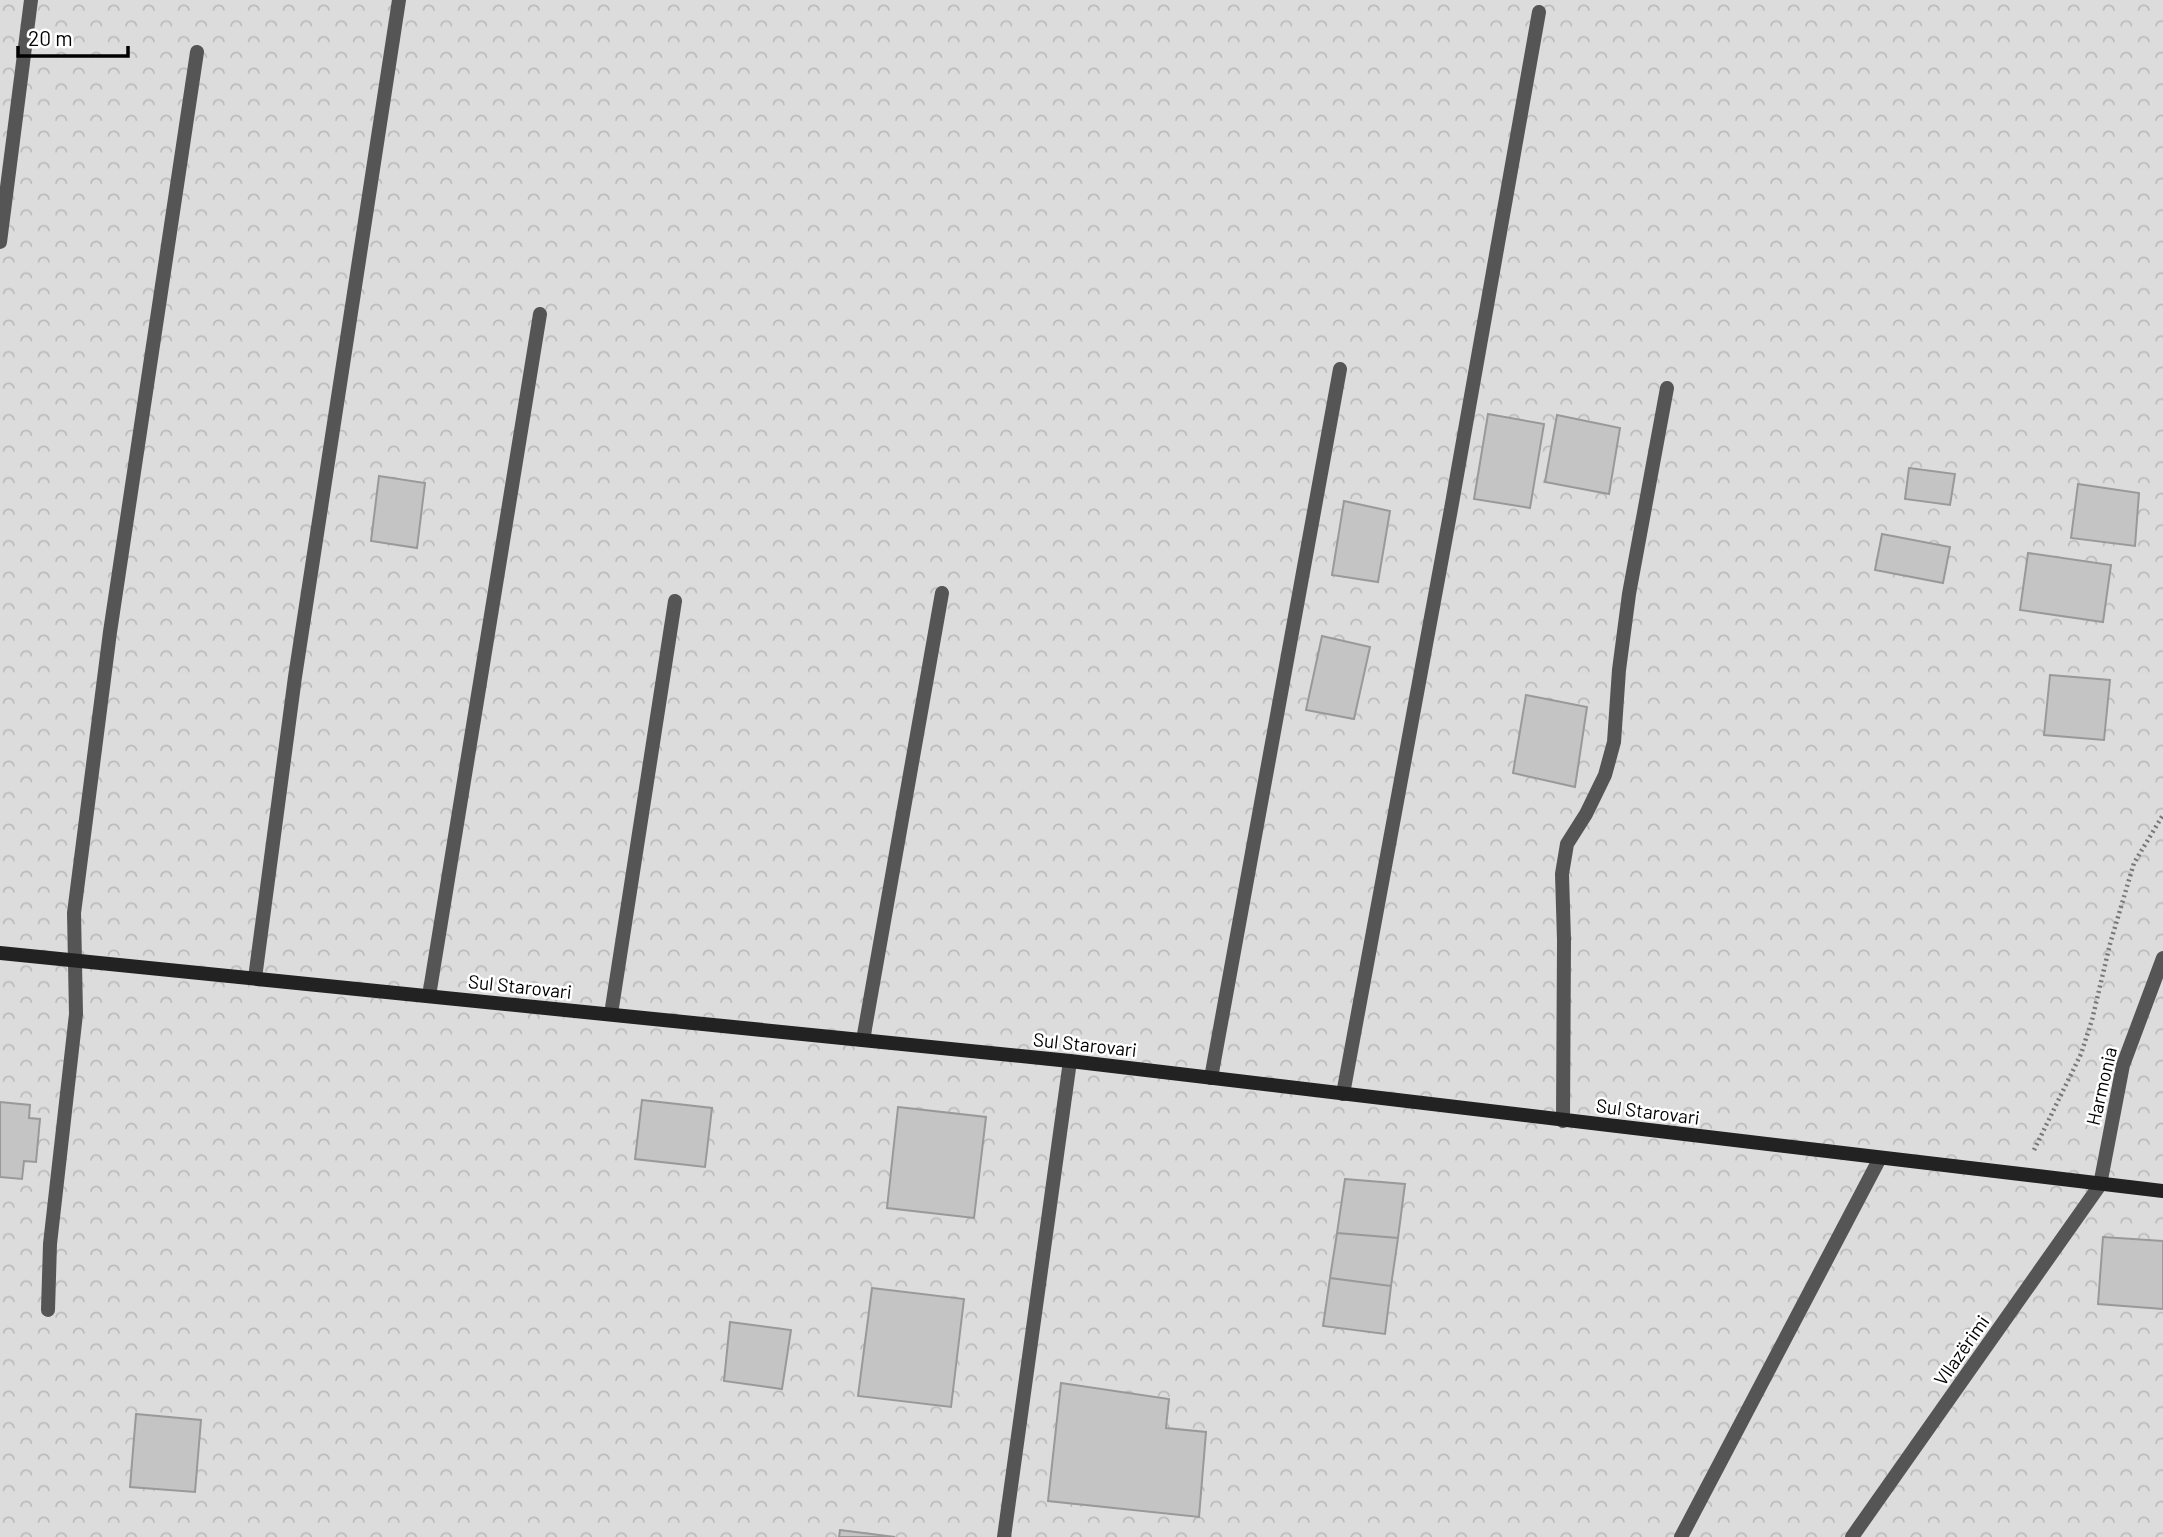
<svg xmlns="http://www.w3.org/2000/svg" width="2163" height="1537" font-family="Barlow,sans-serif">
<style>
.park{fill:url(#park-crowns)}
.building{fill:#c4c4c4;stroke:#999;stroke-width:2}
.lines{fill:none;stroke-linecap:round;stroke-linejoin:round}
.path{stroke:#777;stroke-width:4.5;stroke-dasharray:2 3.5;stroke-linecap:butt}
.minor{stroke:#555;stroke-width:14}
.secondary{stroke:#222;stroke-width:14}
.labels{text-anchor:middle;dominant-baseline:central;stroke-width:5;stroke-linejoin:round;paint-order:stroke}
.street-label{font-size:19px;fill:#000;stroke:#fff}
</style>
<defs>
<pattern id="park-crowns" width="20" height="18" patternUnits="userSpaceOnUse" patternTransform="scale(1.75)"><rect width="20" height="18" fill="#dcdcdc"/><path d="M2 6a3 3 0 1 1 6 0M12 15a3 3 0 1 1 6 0" fill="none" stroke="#bbb"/></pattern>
</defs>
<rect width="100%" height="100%" fill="#fff"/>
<path class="park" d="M0,0H2163V1537H0Z"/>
<path class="building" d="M1488,414L1544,424L1530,508L1474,499Z
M1557,415L1620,428L1609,494L1545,482Z
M1909,468L1955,474L1950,505L1905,499Z
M379,476L425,483L417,548L371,541Z
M2078,484L2139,493L2135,546L2071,538Z
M1344,501L1390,511L1378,582L1332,575Z
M1882,534L1950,547L1943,583L1875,570Z
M2028,553L2111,565L2103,622L2020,610Z
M1322,636L1370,647L1354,719L1306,710Z
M2050,675L2110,680L2104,740L2044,735Z
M1526,695L1587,707L1575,787L1513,773Z
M642,1100L712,1108L705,1167L635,1159Z
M0,1102L30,1105L29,1118L40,1119L36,1162L24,1161L22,1179L0,1177Z
M898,1107L986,1117L974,1218L887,1208Z
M1345,1179L1405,1184L1398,1238L1337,1233Z
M1337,1233L1398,1238L1391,1286L1330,1278Z
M2103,1237L2163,1241V1309L2098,1304Z
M1330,1278L1391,1286L1385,1334L1323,1326Z
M872,1288L964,1299L951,1407L858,1396Z
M730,1322L791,1330L782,1389L724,1381Z
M1061,1383L1169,1399L1166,1428L1206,1432L1199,1517L1048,1501Z
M136,1414L201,1420L195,1492L130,1487Z
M840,1530L895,1537H839Z"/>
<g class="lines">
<path class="path" d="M2034,1150L2081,1054L2092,1020L2110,944L2134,863L2163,815"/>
<path class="minor" d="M0,242L31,0
M255,978L295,677L399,0
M429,996L540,314
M611,1014L675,601
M863,1040L942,593
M1211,1078L1340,369
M1343,1094L1451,509L1539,12
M1563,1121L1564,940L1562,874L1567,844L1586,814L1605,775L1614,742L1619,670L1629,594L1667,388
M48,1310L50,1244L76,1014L74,913L110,632L197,52
M1004,1537L1070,1061
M1681,1537L1880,1158
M1852,1537L2100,1185L2123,1065L2163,958"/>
<path class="secondary" d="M0,953L1070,1061L2163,1191"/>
</g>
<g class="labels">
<g class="street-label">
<text transform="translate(520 986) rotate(6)">Sul Starovari</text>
<text transform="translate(1085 1044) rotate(6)">Sul Starovari</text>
<text transform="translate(2101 1086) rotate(-77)">Harmonia</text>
<text transform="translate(1648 1111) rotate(7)">Sul Starovari</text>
<text transform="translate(1961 1350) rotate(-55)">Vllazërimi</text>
</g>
</g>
<path d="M18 46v10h110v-10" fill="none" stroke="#000000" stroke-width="3.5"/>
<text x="28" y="46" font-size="21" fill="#000000" stroke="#ffffff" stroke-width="5" paint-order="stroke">20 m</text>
</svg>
